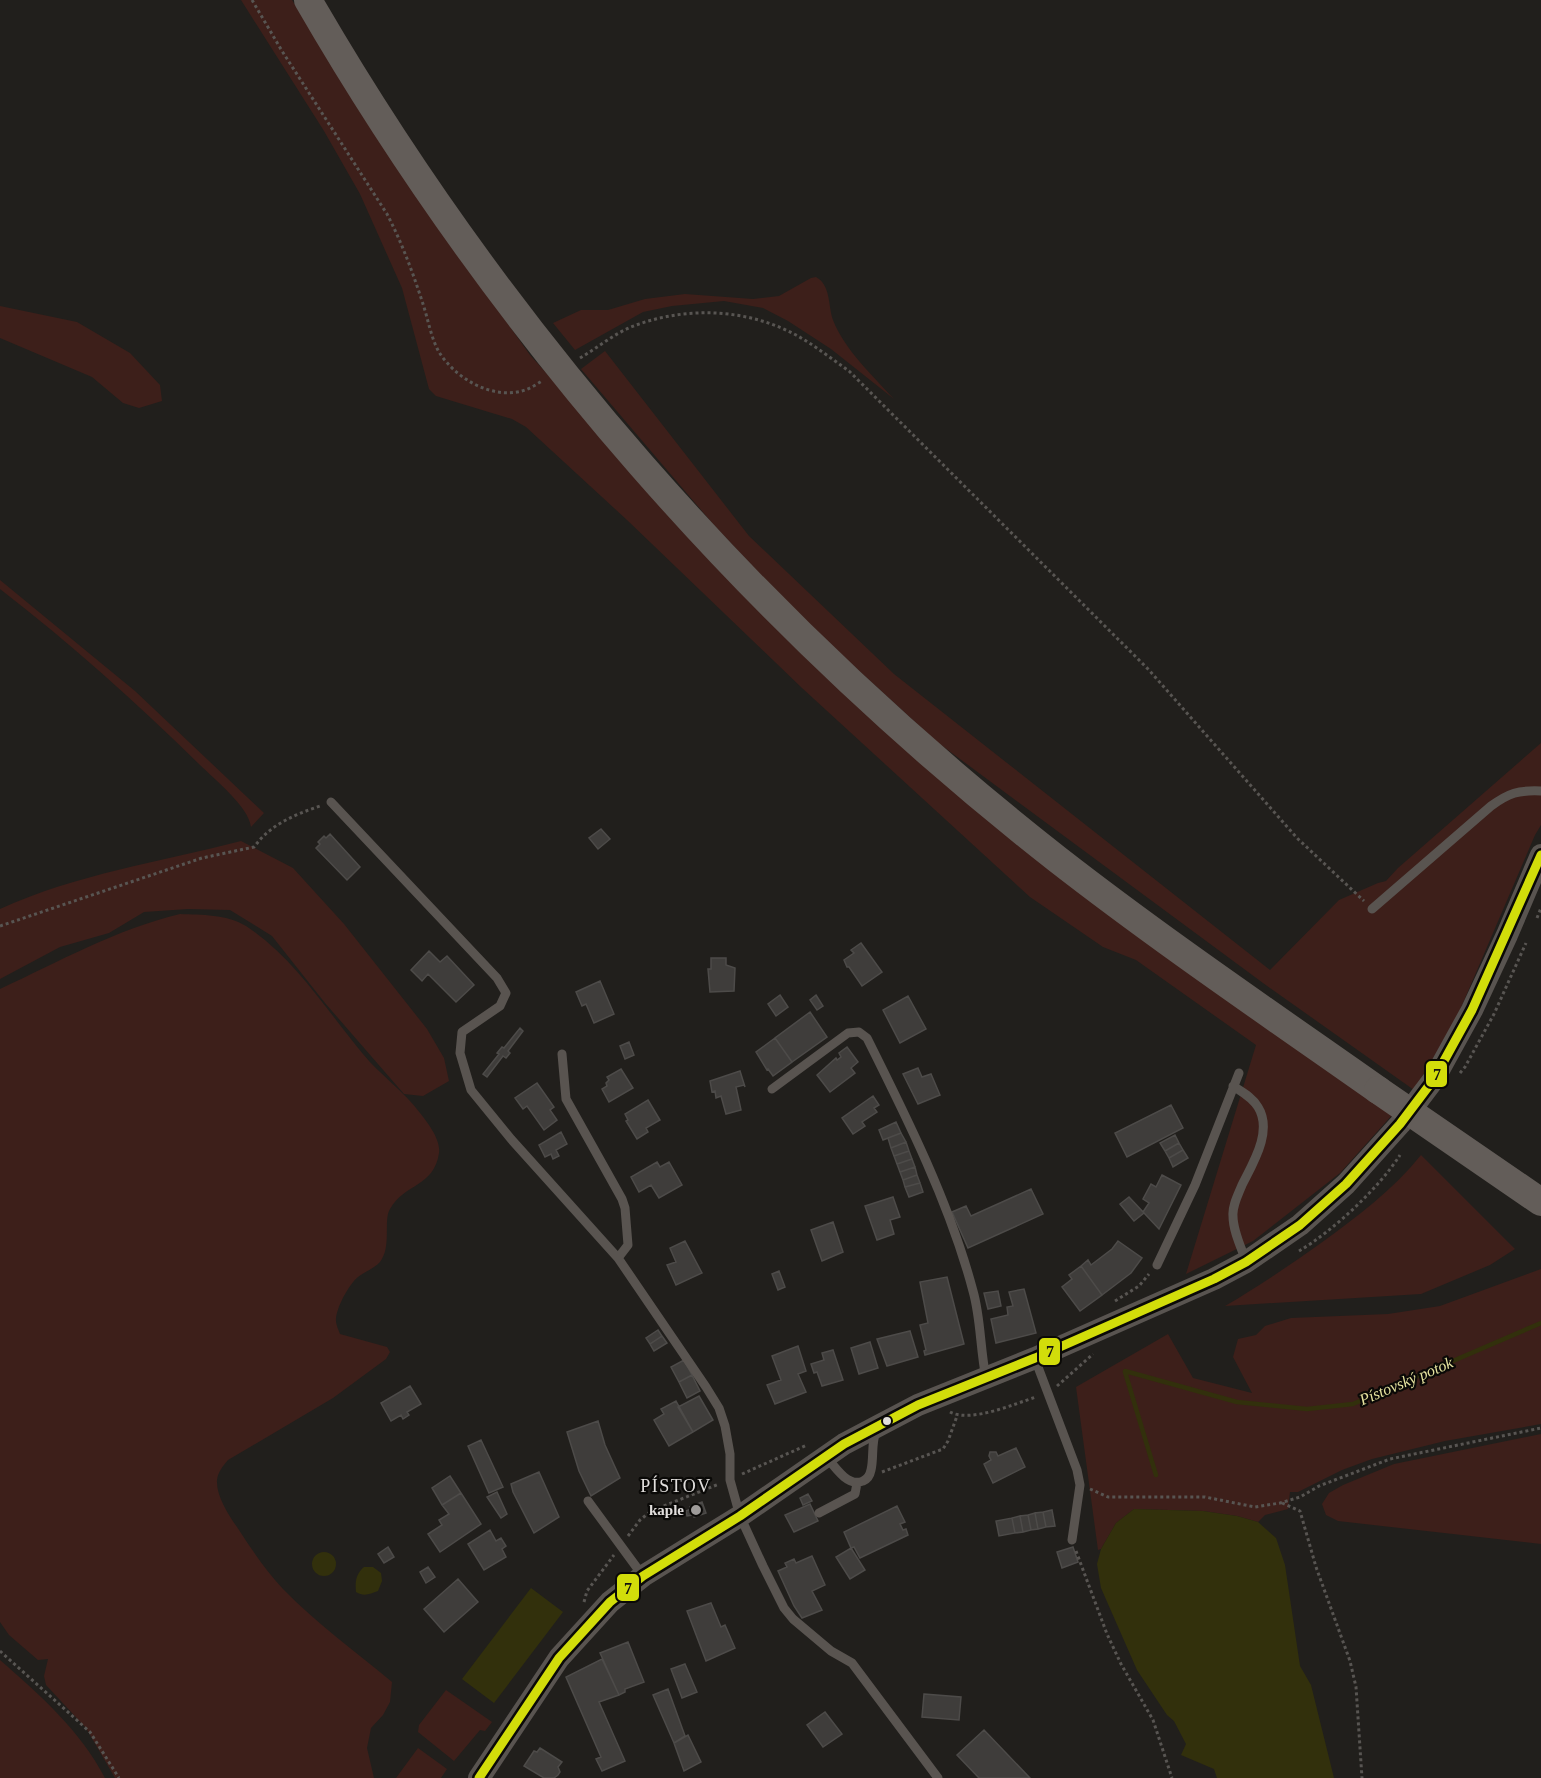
<svg xmlns="http://www.w3.org/2000/svg" width="1541" height="1778" font-family="'Times New Roman',serif">
<style>
.green{fill:#3d1f1a}
.water{fill:#32300c}
.lines{fill:none;stroke-linecap:round;stroke-linejoin:round}
.stream{stroke:#32300c;stroke-width:4.5}
.building{fill:#3f3d3b;stroke:#4d4b49;stroke-width:1.5}
.path{stroke:#585552;stroke-width:3;stroke-dasharray:3 3;stroke-linecap:butt}
.service{stroke:#595450;stroke-width:9}
.tertiary{stroke:#595450;stroke-width:22}
.primary{stroke:#635d59;stroke-width:28}
.primary-bridge{stroke:#635d59;stroke-width:28}
.bus-1-casing{stroke:#0a0907;stroke-width:14}
.bus-1{stroke:#d2dd0a;stroke-width:9}
.bus-dot{fill:#e1dedc;stroke:#0a0907;stroke-width:2}
.poi-dot{fill:#9e9b99;stroke:#0a0907;stroke-width:2}
.labels{text-anchor:middle;dominant-baseline:central;stroke-width:4.5;stroke-linejoin:round;paint-order:stroke}
.poi-label{font-size:15px;font-weight:bold;fill:#e1dedc;stroke:#0a0907;text-anchor:end}
.water-label{font-size:16px;font-style:italic;fill:#e5e29e;stroke:#0a0907}
.quarter-label{font-size:18px;letter-spacing:1.5px;fill:#e1dedc;stroke:#0a0907}
.line-badge{stroke:#0a0907;stroke-width:2}
.pale-badge-label{font-size:16px;text-anchor:middle;font-weight:bold;fill:#111}
</style>
<rect width="100%" height="100%" fill="#211f1c"/>
<path class="green" d="M241,0H292L396,166L530,355L746,594L1393,1114L1340,1173L1253,1241L1186,1274L1256,1045L1136,960L1103,947L1030,897L802,688L627,520L526,427L512,419L436,396L429,389L402,288L360,194L324,131Z
M816,277C831,285 828,306 833,320C844,349 873,376 894,399L831,349L788,321L763,308L724,301L672,306L643,312L575,350L553,323L581,310H608L645,299L685,294L753,299L779,296L811,278Z
M0,306L77,322L130,353L160,385L162,401L139,408L123,403L92,377L0,338Z
M605,351L749,536L894,674L1270,970L1339,900L1378,883L1386,881L1398,868L1541,743V825L1535,835L1454,1024L1414,1090L1263,983L937,742L799,616L713,524L581,369Z
M0,580L135,691L264,813L251,827C249,807 214,779 200,765C137,703 70,643 0,589Z
M241,841L293,868L344,924L427,1029L444,1058L449,1081L423,1096L404,1094L325,1003L272,936L230,910L188,909L144,912L109,933L60,947L0,979V909C76,874 161,862 241,841Z
M180,914C202,915 226,914 246,926C294,957 327,1011 363,1054C380,1075 404,1091 420,1113C428,1123 441,1140 439,1153C434,1187 405,1183 390,1209C383,1220 392,1247 380,1262C375,1268 364,1272 358,1277C349,1284 335,1310 336,1321C336,1325 339,1331 340,1334L387,1347L390,1352L386,1359L333,1398L228,1460C223,1466 218,1472 217,1480C216,1497 230,1517 239,1530C252,1550 266,1571 283,1589C316,1623 355,1651 392,1682L390,1702L383,1715L371,1728L367,1748L374,1778H115L86,1728L46,1685L44,1676L48,1659L38,1660L9,1635L0,1622V989C58,962 117,929 180,914Z
M1421,1155L1515,1249L1490,1265L1421,1294L1225,1306C1259,1286 1290,1265 1321,1243C1358,1216 1393,1190 1421,1155Z
M1541,1269V1424L1445,1441L1372,1459L1342,1470L1298,1492H1290L1288,1509L1265,1515L1258,1522L1237,1516L1203,1511L1134,1509L1116,1523L1101,1549L1098,1550L1076,1387L1168,1334L1193,1378L1252,1393L1233,1357L1238,1339L1256,1335L1265,1326L1291,1318L1388,1314L1440,1306Z
M1541,1434V1544L1338,1521L1326,1515L1322,1504L1329,1493L1343,1485L1394,1464Z
M0,1660C40,1695 80,1730 105,1778H0Z
M446,1690L492,1722L485,1731L480,1730L454,1761L418,1732L419,1725Z
M418,1748L447,1769L441,1778H396Z"/>
<path class="water" d="M1134,1509L1203,1511L1237,1516L1258,1522L1276,1538L1285,1565L1300,1666L1311,1685L1334,1778H1217L1214,1769L1181,1755L1186,1744L1174,1721L1167,1715L1137,1670L1101,1588L1097,1564L1101,1549L1116,1523Z
M312 1564a12 12 0 1 1 24 0a12 12 0 1 1-24 0Z
M364,1567H373L381,1573L382,1581L378,1591C370,1594 364,1597 356,1592C355,1581 356,1574 364,1567Z
M531,1588L563,1612L494,1703L462,1679Z"/>
<g class="lines">
<path class="stream" d="M1125,1371L1237,1402L1307,1409L1353,1404L1541,1323
M1125,1372L1156,1475"/>
</g>
<path class="building" d="M601,829L610,839L598,849L589,838Z
M330,834L360,867L347,880L316,848L320,844L318,842L324,836L326,838Z
M861,943L882,972L862,986L849,967H847L844,960L854,953L851,950Z
M429,951L440,962L447,956L474,985L456,1002L428,974L422,981L411,970Z
M711,958H726V965L735,968L734,991L710,992L708,969H711Z
M600,981L614,1014L594,1023L586,1004L582,1006L576,992Z
M780,995L788,1007L776,1016L768,1004Z
M816,995L823,1006L817,1010L810,1000Z
M908,996L926,1029L900,1043L883,1010Z
M810,1012L827,1037L792,1062L775,1038Z
M520,1028L523,1031L508,1051L510,1053L506,1058L503,1056L487,1077L483,1074L499,1054L497,1053L502,1047L504,1048Z
M775,1038L792,1062L773,1076L768,1069L767,1070L756,1052Z
M629,1042L634,1055L625,1059L620,1046Z
M847,1047L858,1062L851,1068L855,1073L830,1092L817,1075L836,1058L837,1060L841,1057L839,1053Z
M918,1068L922,1077L931,1074L940,1095L918,1104L903,1074Z
M621,1069L633,1088L609,1102L602,1089L607,1086L606,1083L609,1080L607,1077Z
M740,1071L745,1087L744,1085L736,1087L741,1110L726,1114L721,1096L716,1098L715,1091L712,1092L710,1081Z
M537,1083L554,1107L550,1110L557,1120L544,1130L527,1106L523,1109L515,1098Z
M873,1096L879,1105L874,1108L877,1112L862,1122L865,1126L853,1134L842,1118Z
M648,1100L660,1120L646,1128L648,1132L637,1139L626,1121L628,1120L625,1114Z
M1171,1105L1183,1128L1127,1157L1115,1133Z
M896,1122L901,1133L883,1140L879,1130Z
M561,1132L567,1144L556,1150L559,1156L553,1159L551,1154L545,1157L539,1145Z
M901,1133L906,1142L891,1148L888,1138Z
M1175,1135L1179,1143L1165,1151L1160,1143Z
M906,1142L909,1151L894,1156L891,1148Z
M1179,1143L1183,1150L1169,1158L1165,1151Z
M1183,1150L1188,1158L1173,1167L1169,1158Z
M909,1151L912,1159L897,1164L894,1156Z
M912,1159L915,1167L900,1172L897,1164Z
M657,1162L660,1167L669,1162L682,1185L659,1198L651,1185L639,1192L631,1177Z
M915,1167L917,1175L903,1180L900,1172Z
M917,1175L920,1183L905,1187L903,1180Z
M1162,1175L1181,1185L1159,1229L1143,1212L1149,1203L1143,1199L1151,1184L1156,1187Z
M920,1183L923,1192L909,1197L905,1187Z
M1031,1189L1043,1214L968,1248L952,1212L966,1206L971,1216Z
M893,1197L900,1217L890,1220L894,1234L877,1240L865,1206Z
M1129,1197L1144,1213L1134,1221L1120,1204Z
M833,1222L843,1252L822,1261L811,1230Z
M685,1241L702,1273L676,1285L667,1265L676,1262L670,1248Z
M1118,1241L1142,1258L1131,1273L1102,1295L1081,1266L1088,1260L1091,1265L1112,1249Z
M1081,1266L1102,1295L1080,1311L1062,1287L1072,1279L1069,1275Z
M779,1271L785,1287L778,1290L772,1274Z
M947,1277L964,1344L925,1355L924,1351L926,1350L920,1325L928,1323L920,1282Z
M1024,1289L1036,1333L996,1343L991,1319L1008,1315L1007,1307L1013,1306L1009,1292Z
M998,1291L1001,1306L988,1309L984,1293Z
M658,1330L662,1336L650,1344L646,1338Z
M910,1331L918,1357L887,1366L877,1339Z
M662,1336L667,1343L654,1351L650,1344Z
M870,1342L878,1368L859,1374L851,1348Z
M798,1346L806,1371L798,1374L806,1392L775,1404L767,1385L781,1380L772,1356Z
M833,1350L843,1380L822,1386L817,1372L814,1373L811,1364L824,1360L822,1353Z
M684,1360L692,1375L679,1382L671,1367Z
M692,1375L700,1391L687,1398L679,1382Z
M410,1386L421,1404L407,1412L409,1415L403,1419L401,1415L391,1421L381,1403Z
M699,1396L713,1420L693,1432L678,1407Z
M676,1401L693,1432L669,1446L654,1420L664,1414L661,1409Z
M598,1421L605,1445L620,1478L591,1496L579,1471L567,1432Z
M481,1440L503,1487L489,1493L468,1446Z
M1016,1448L1025,1467L993,1483L984,1464L991,1460L989,1456L990,1452H996L998,1456Z
M539,1472L559,1517L534,1533L513,1492L511,1484Z
M450,1476L461,1493L442,1505L432,1488Z
M497,1492L507,1514L501,1518L487,1497Z
M461,1493L481,1524L440,1552L428,1534L442,1525L439,1520L449,1514L442,1505Z
M808,1494L812,1501L803,1505L800,1498Z
M702,1502L706,1513L694,1517L693,1515L687,1516L686,1511L691,1509L690,1507Z
M810,1504L818,1521L794,1532L785,1515Z
M897,1506L905,1522L900,1524L903,1530L906,1529L908,1535L860,1558L854,1547L851,1548L844,1532Z
M1052,1510L1055,1526L1046,1527L1043,1512Z
M1043,1512L1046,1527L1038,1529L1035,1513Z
M1035,1513L1038,1529L1031,1530L1028,1515Z
M1028,1515L1031,1530L1023,1532L1020,1516Z
M1020,1516L1023,1532L1015,1533L1012,1518Z
M1012,1518L1015,1533L999,1536L996,1521Z
M490,1530L496,1541L501,1538L506,1546L502,1549L506,1557L484,1570L468,1544Z
M388,1547L394,1557L384,1563L378,1554Z
M1073,1547L1078,1562L1062,1568L1057,1552Z
M851,1548L865,1570L850,1579L836,1557Z
M812,1556L825,1585L812,1591L822,1610L802,1618L794,1606L778,1571L787,1567L785,1563L794,1559L796,1563Z
M428,1567L435,1577L426,1583L420,1572Z
M458,1579L478,1602L444,1632L424,1609Z
M711,1603L721,1627L725,1625L735,1648L706,1661L687,1611Z
M628,1642L644,1682L625,1689V1692L619,1695L600,1653Z
M602,1659L619,1695L599,1702L625,1761L602,1771L596,1759L601,1757L566,1677Z
M685,1664L697,1692L682,1698L671,1669Z
M668,1689L685,1736L674,1743L653,1695Z
M924,1694L961,1697L959,1720L922,1717Z
M825,1712L842,1734L823,1747L807,1725Z
M984,1730L1030,1778H979L957,1755Z
M688,1735L701,1762L684,1771L674,1743Z
M540,1748L562,1762L558,1767L560,1772L558,1775L554,1778H544L524,1766L534,1751L537,1752Z"/>
<g class="lines">
<path class="path" d="M252,0L282,51L387,214C402,243 413,273 423,304C428,319 431,338 439,352C455,378 493,401 525,390C531,388 537,384 542,381
M580,358C597,348 614,334 631,327C684,306 746,308 796,335C814,345 832,359 849,371L1149,670L1297,838L1364,901
M1537,918L1541,908
M0,926L202,858L254,847C271,824 294,815 320,806
M1460,1073L1465,1067L1494,1014L1526,943
M1299,1251C1333,1231 1379,1188 1400,1155
M1115,1301L1139,1286L1149,1274
M1057,1386L1093,1354
M950,1412C971,1423 1014,1404 1036,1397
M882,1472L943,1449L948,1441L957,1416
M742,1474L807,1445
M1090,1489L1108,1497H1205L1255,1507L1280,1503L1300,1497L1319,1486L1390,1459L1541,1428
M1282,1503L1300,1511L1316,1567L1350,1661L1356,1687L1362,1778
M628,1536L640,1520L651,1511L719,1484
M1076,1551L1107,1634L1121,1664L1153,1720L1172,1778
M584,1602L587,1591L614,1555
M0,1651L90,1732L119,1778"/>
<path class="service" d="M331,802L497,978L506,993L500,1006L462,1032L460,1053L471,1090L511,1139L618,1258L706,1387L719,1408L725,1426L730,1454V1480L740,1516L763,1566L784,1608L793,1619L831,1651L852,1663L938,1778
M1372,909L1491,806C1509,793 1518,790 1541,791
M562,1054L566,1099L622,1199L625,1208L628,1245L618,1258
M1233,1086C1242,1092 1252,1097 1258,1107C1273,1131 1253,1163 1242,1185C1238,1195 1232,1206 1233,1216C1233,1231 1241,1247 1246,1261
M772,1089L848,1033L859,1032L867,1038C907,1118 950,1204 973,1291C981,1319 980,1349 986,1378
M1157,1265L1195,1185L1239,1073
M1035,1359L1077,1470L1080,1485L1072,1540
M826,1456C834,1466 848,1488 863,1481C868,1479 870,1475 871,1470C874,1457 871,1444 876,1431
M588,1501L643,1576
M819,1513L855,1494L857,1483"/>
<path class="tertiary" d="M479,1778L559,1658L610,1602L643,1576L740,1516L844,1444L878,1426L918,1405L1035,1358L1214,1279L1246,1262L1300,1225L1346,1184L1400,1124L1434,1079L1472,1010L1507,935L1541,855"/>
<path class="primary" d="M308,0C500,332 756,623 1057,859C1161,940 1270,1014 1378,1090"/>
<path class="primary-bridge" d="M1378,1090L1541,1202"/>
<g class="bus-1-casing">
<path id="bus-1" d="M479,1778L559,1658L610,1602L643,1576L740,1516L844,1444L918,1405L1035,1358L1214,1279L1246,1262L1300,1225L1346,1184L1400,1124L1434,1079L1472,1010L1541,855"/>
</g>
<use href="#bus-1" class="bus-1"/>
</g>
<circle class="bus-dot" cx="887" cy="1421" r="5"/>
<circle class="poi-dot" cx="696" cy="1510" r="6"/>
<g class="labels">
<g class="poi-label">
<text x="684" y="1510">kaple</text>
</g>
<g class="water-label">
<text transform="translate(1406 1381) rotate(-23)">Pístovský potok</text>
</g>
<g class="quarter-label">
<text x="676" y="1486">PÍSTOV</text>
</g>
</g>
<g class="line-badge">
<rect x="1425" y="1060" width="23" height="28" rx="6" fill="#d2dd0a"/>
<rect x="1038" y="1337" width="23" height="29" rx="6" fill="#d2dd0a"/>
<rect x="616" y="1573" width="24" height="29" rx="6" fill="#d2dd0a"/>
</g>
<g class="pale-badge-label">
<text x="1437" y="1080">7</text>
<text x="1050" y="1357">7</text>
<text x="628" y="1594">7</text>
</g>
</svg>
